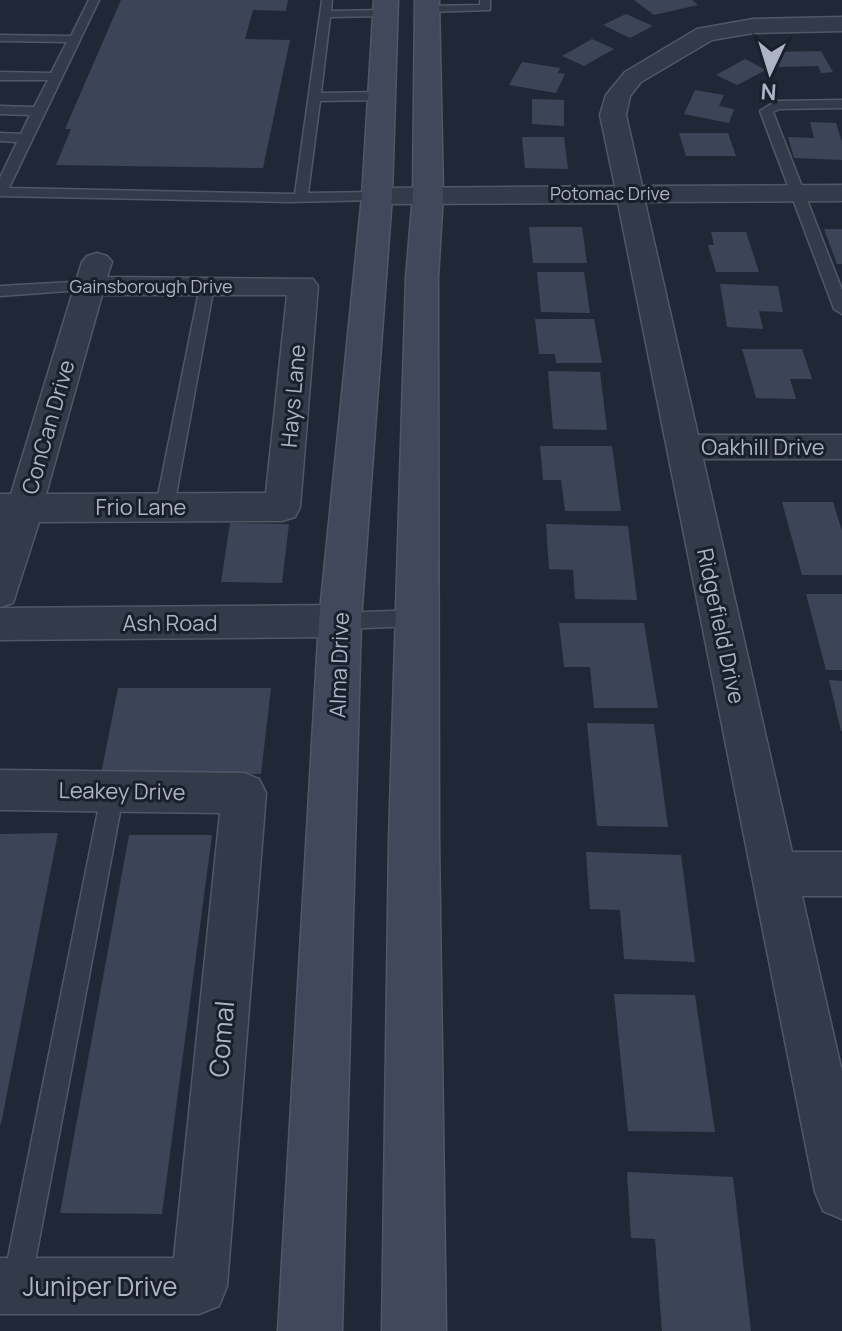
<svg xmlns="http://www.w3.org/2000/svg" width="842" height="1331" font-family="Manrope,sans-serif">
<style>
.building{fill:#3c4558}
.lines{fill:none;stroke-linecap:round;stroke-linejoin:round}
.lane-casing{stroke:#515766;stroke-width:3}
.street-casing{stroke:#515766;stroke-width:3}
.secondary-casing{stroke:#515766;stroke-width:3}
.lane{fill:#333a49;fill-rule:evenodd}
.street{fill:#333a49;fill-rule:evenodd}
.secondary{fill:#41485c;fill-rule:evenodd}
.labels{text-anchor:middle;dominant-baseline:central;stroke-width:6;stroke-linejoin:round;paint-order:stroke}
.far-street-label{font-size:18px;fill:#aeb4c5;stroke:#191f2d}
.street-label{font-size:22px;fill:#aeb4c5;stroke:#191f2d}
.near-street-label{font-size:26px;fill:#aeb4c5;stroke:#191f2d}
</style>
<rect width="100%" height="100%" fill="#202838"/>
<path class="building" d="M121,0H288L286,11L253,10L245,39L290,40L263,168L56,165L71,129H65Z
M634,0H692L698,5L654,15Z
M626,14L653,26L630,38L603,25Z
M592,39L614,49L584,66L562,56Z
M821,51L833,72L821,73L818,66L779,67L771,52Z
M745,59L766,70L737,85L716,75Z
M522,62L560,68L558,73L565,74L556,93L509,85Z
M695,90L724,95L719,106L734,109L729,123L684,114Z
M532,99L564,100V126L532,124Z
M810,122L836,123L842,142V160L794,158L788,137L814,138Z
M679,133H728L736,156H686Z
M522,137H564L568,169L525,168Z
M529,227H582L587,263H533Z
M824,229H842V264H837Z
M711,232H746L759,272H716L708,245H714Z
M537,272H584L590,313L541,312Z
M720,284L778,286L783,312L759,311L763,329L727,327Z
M535,319H594L602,363H556L555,354H539Z
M742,349H802L812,379H790L796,399L756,398Z
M548,371L600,372L607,430L553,429Z
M540,446H612L621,511H565L561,480H543Z
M782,502H833L842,531V575H802Z
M230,523L289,524L282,583L221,582Z
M546,524L628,526L637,600L575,599L573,570L549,569Z
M806,594H842V670H826Z
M559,623H644L658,708H594L590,667H564Z
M829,680L842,681V731H841Z
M118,688H271L261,774H101Z
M587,723L654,724L668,827L597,826Z
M58,833L1,1124H0V834Z
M129,835H212L162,1214L60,1213Z
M586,852L681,855L695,962L624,959L620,910L590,909Z
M614,994L695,995L715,1132L628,1131Z
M627,1172L733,1177L751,1331H662L655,1239L631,1238Z"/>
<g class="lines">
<g class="lane-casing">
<path id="lane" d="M89,0H99L9,188L295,194L322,0H332L331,11L385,10L391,13L385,16L330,17L321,93L382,92L388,96L382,100L320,101L308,193L377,192L384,196L377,200L289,202L0,196V178L17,142L0,141V133L21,134L30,115L0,114V106L34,107L48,80H0V72L51,73L67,42L0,41V35L71,36Z
M480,0H490V10L427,12L421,9L427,6L480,5Z
M842,100V108L779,109L773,112L842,290V314L834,309L760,111L776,101Z
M90,281L97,286L95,289L0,296V286Z
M207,281L214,286L174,506L165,513L156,506L200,286Z
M416,610L423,612L426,618L423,624L416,626L340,629L333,627L330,621L333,615L340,613Z
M113,781L121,784L124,791L31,1283L27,1293L17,1297L7,1293L3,1283L102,791L105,784Z"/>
</g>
<g class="street-casing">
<path id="street" d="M842,17V31L753,33L712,40L641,82L630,96L626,115L642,186L842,185V201L645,202L698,435H842V459H703L792,852H842V896H802L842,1072V1219L823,1211L815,1192L618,203L377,204L367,202L363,196L367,190L377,188L615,186L600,115L606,95L625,72L697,29L753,19Z
M97,253L107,256L112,262L107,277L313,279L318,286L300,507L295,517L282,521L39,522L13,603L0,607V494H11L82,262L87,256ZM102,295H287L266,493L46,494Z
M340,605L354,610L359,621L354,632L340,637L0,640V608Z
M0,770L244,773L259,779L266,793L227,1286L219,1306L199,1314H0V1258H174L220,813L0,810Z"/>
</g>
<g class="secondary-casing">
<path id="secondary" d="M374,0H398L392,196L361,621L342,1331H278L319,621L362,196Z
M415,0H439L443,194L438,278L439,840L446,1331H382L389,840L406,278L413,194Z"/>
</g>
<use href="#lane" class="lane"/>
<use href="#street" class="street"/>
<use href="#secondary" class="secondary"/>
</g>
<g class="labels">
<g class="far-street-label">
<text x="610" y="193">Potomac Drive</text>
<text x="151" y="286">Gainsborough Drive</text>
</g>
<g class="street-label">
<text transform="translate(293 396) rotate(-85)">Hays Lane</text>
<text transform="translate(48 427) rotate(-74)">ConCan Drive</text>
<text x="763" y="447">Oakhill Drive</text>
<text x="141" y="507">Frio Lane</text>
<text x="170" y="623">Ash Road</text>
<text transform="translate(721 626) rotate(78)">Ridgefield Drive</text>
<text transform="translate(339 665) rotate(-88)">Alma Drive</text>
<text transform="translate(122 791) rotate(1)">Leakey Drive</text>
</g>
<g class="near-street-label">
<text transform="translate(221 1039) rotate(-85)">Comal</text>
<text x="100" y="1286">Juniper Drive</text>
</g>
</g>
<g transform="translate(770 72) rotate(184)" stroke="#191f2d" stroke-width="6" paint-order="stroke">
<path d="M0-6L14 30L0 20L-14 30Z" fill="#aeb4c5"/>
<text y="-12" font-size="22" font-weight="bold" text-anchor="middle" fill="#aeb4c5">N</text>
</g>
</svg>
